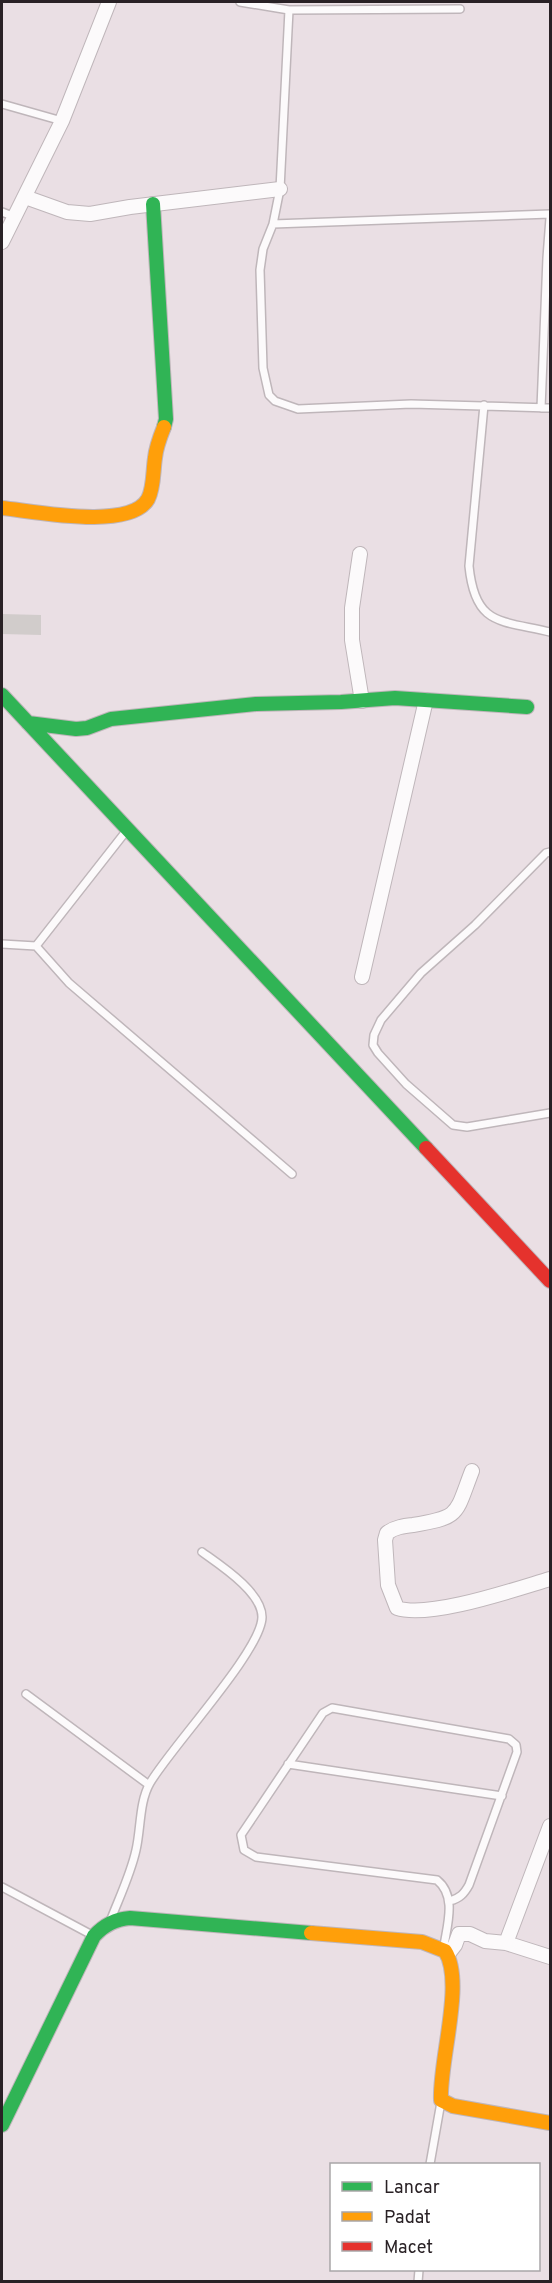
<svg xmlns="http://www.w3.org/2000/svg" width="552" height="2283" font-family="Overpass,sans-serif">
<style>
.building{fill:#d1cccb}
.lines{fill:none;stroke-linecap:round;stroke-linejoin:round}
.lane-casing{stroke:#bfb6ba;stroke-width:10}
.street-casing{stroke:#bfb6ba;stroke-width:16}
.fast-casing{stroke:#bfb6ba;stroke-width:16}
.slow-casing{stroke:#bfb6ba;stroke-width:16}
.jam-casing{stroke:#bfb6ba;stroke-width:16}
.lane{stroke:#fcfafb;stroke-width:7}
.street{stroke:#fcfafb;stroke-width:14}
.fast{stroke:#30b455;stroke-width:14}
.slow{stroke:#ff9f0a;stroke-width:14}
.jam{stroke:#e5322d;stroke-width:14}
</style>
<rect width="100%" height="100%" fill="#eadfe4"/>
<path class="building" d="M2,614L41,615V635L2,634Z"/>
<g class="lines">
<g class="lane-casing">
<path id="lane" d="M240,2L289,10L460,9
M289,10L280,189L273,224L263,249L260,270L263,368L269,395L275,401L298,409L411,404L550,408
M2,104L62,121
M2,212L15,217
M273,224L550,214
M484,405L469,566C475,626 500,620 550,632
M541,408L547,258L550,218
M550,852L546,853L475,925L421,973L381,1020L374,1035L373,1045L378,1053L406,1084L453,1125L467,1127L550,1113
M2,944L36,946L69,983L292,1174
M36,946L127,830
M26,1694L149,1785
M288,1764L502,1796
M2,1887L92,1935
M111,1919C120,1896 131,1873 136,1850C141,1829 139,1802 150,1783C171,1747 262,1650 262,1617C262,1592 220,1565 202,1552
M444,1946C447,1925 457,1896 437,1880L256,1857L244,1850L241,1835L323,1713L332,1708L509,1739L516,1745L517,1752L469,1885C464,1894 460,1898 450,1901
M430,2164L441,2102
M418,2282L419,2270"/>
</g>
<g class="street-casing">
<path id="street" d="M25,197L67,212L90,214L130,207L280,189
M2,242L62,121L109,2
M360,554L352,608V640L362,701
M362,977L426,700
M472,1471C455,1515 461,1517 413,1525C404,1526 395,1527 387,1533L385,1540L388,1585L397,1608C429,1619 516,1589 550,1579
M506,1943L550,1826
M448,1954L455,1945L459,1934H470L485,1941L506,1943L550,1957"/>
</g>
<g class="fast-casing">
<path id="fast" d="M153,204L166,419L164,427
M2,695L426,1148
M28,723L76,729L87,728L111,719L256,704L341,702L395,698L527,707
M2,2125L94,1936C104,1925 115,1919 130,1918L311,1933"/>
</g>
<g class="slow-casing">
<path id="slow" d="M2,508C33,511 130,531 148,499C154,488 153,470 155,458C156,447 160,437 164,427
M311,1933L422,1942L445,1951C465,1982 439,2061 441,2100L453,2106L550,2123"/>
</g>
<g class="jam-casing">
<path id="jam" d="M426,1148L550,1281"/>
</g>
<use href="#lane" class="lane"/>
<use href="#street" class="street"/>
<use href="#fast" class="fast"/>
<use href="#slow" class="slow"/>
<use href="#jam" class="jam"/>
</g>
<rect width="552" height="2283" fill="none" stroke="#292125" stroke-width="6"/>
<rect x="330" y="2163" width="210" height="108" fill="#ffffff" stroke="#a9a6a8" stroke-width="1.5"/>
<rect x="342" y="2182" width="30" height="9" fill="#30b455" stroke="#a9a6a8" stroke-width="1.5"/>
<text x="384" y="2193" font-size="18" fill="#292125">Lancar</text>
<rect x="342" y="2212" width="30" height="9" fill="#ff9f0a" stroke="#a9a6a8" stroke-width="1.5"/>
<text x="384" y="2223" font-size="18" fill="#292125">Padat</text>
<rect x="342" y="2242" width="30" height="9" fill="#e5322d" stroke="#a9a6a8" stroke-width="1.5"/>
<text x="384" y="2253" font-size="18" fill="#292125">Macet</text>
</svg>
